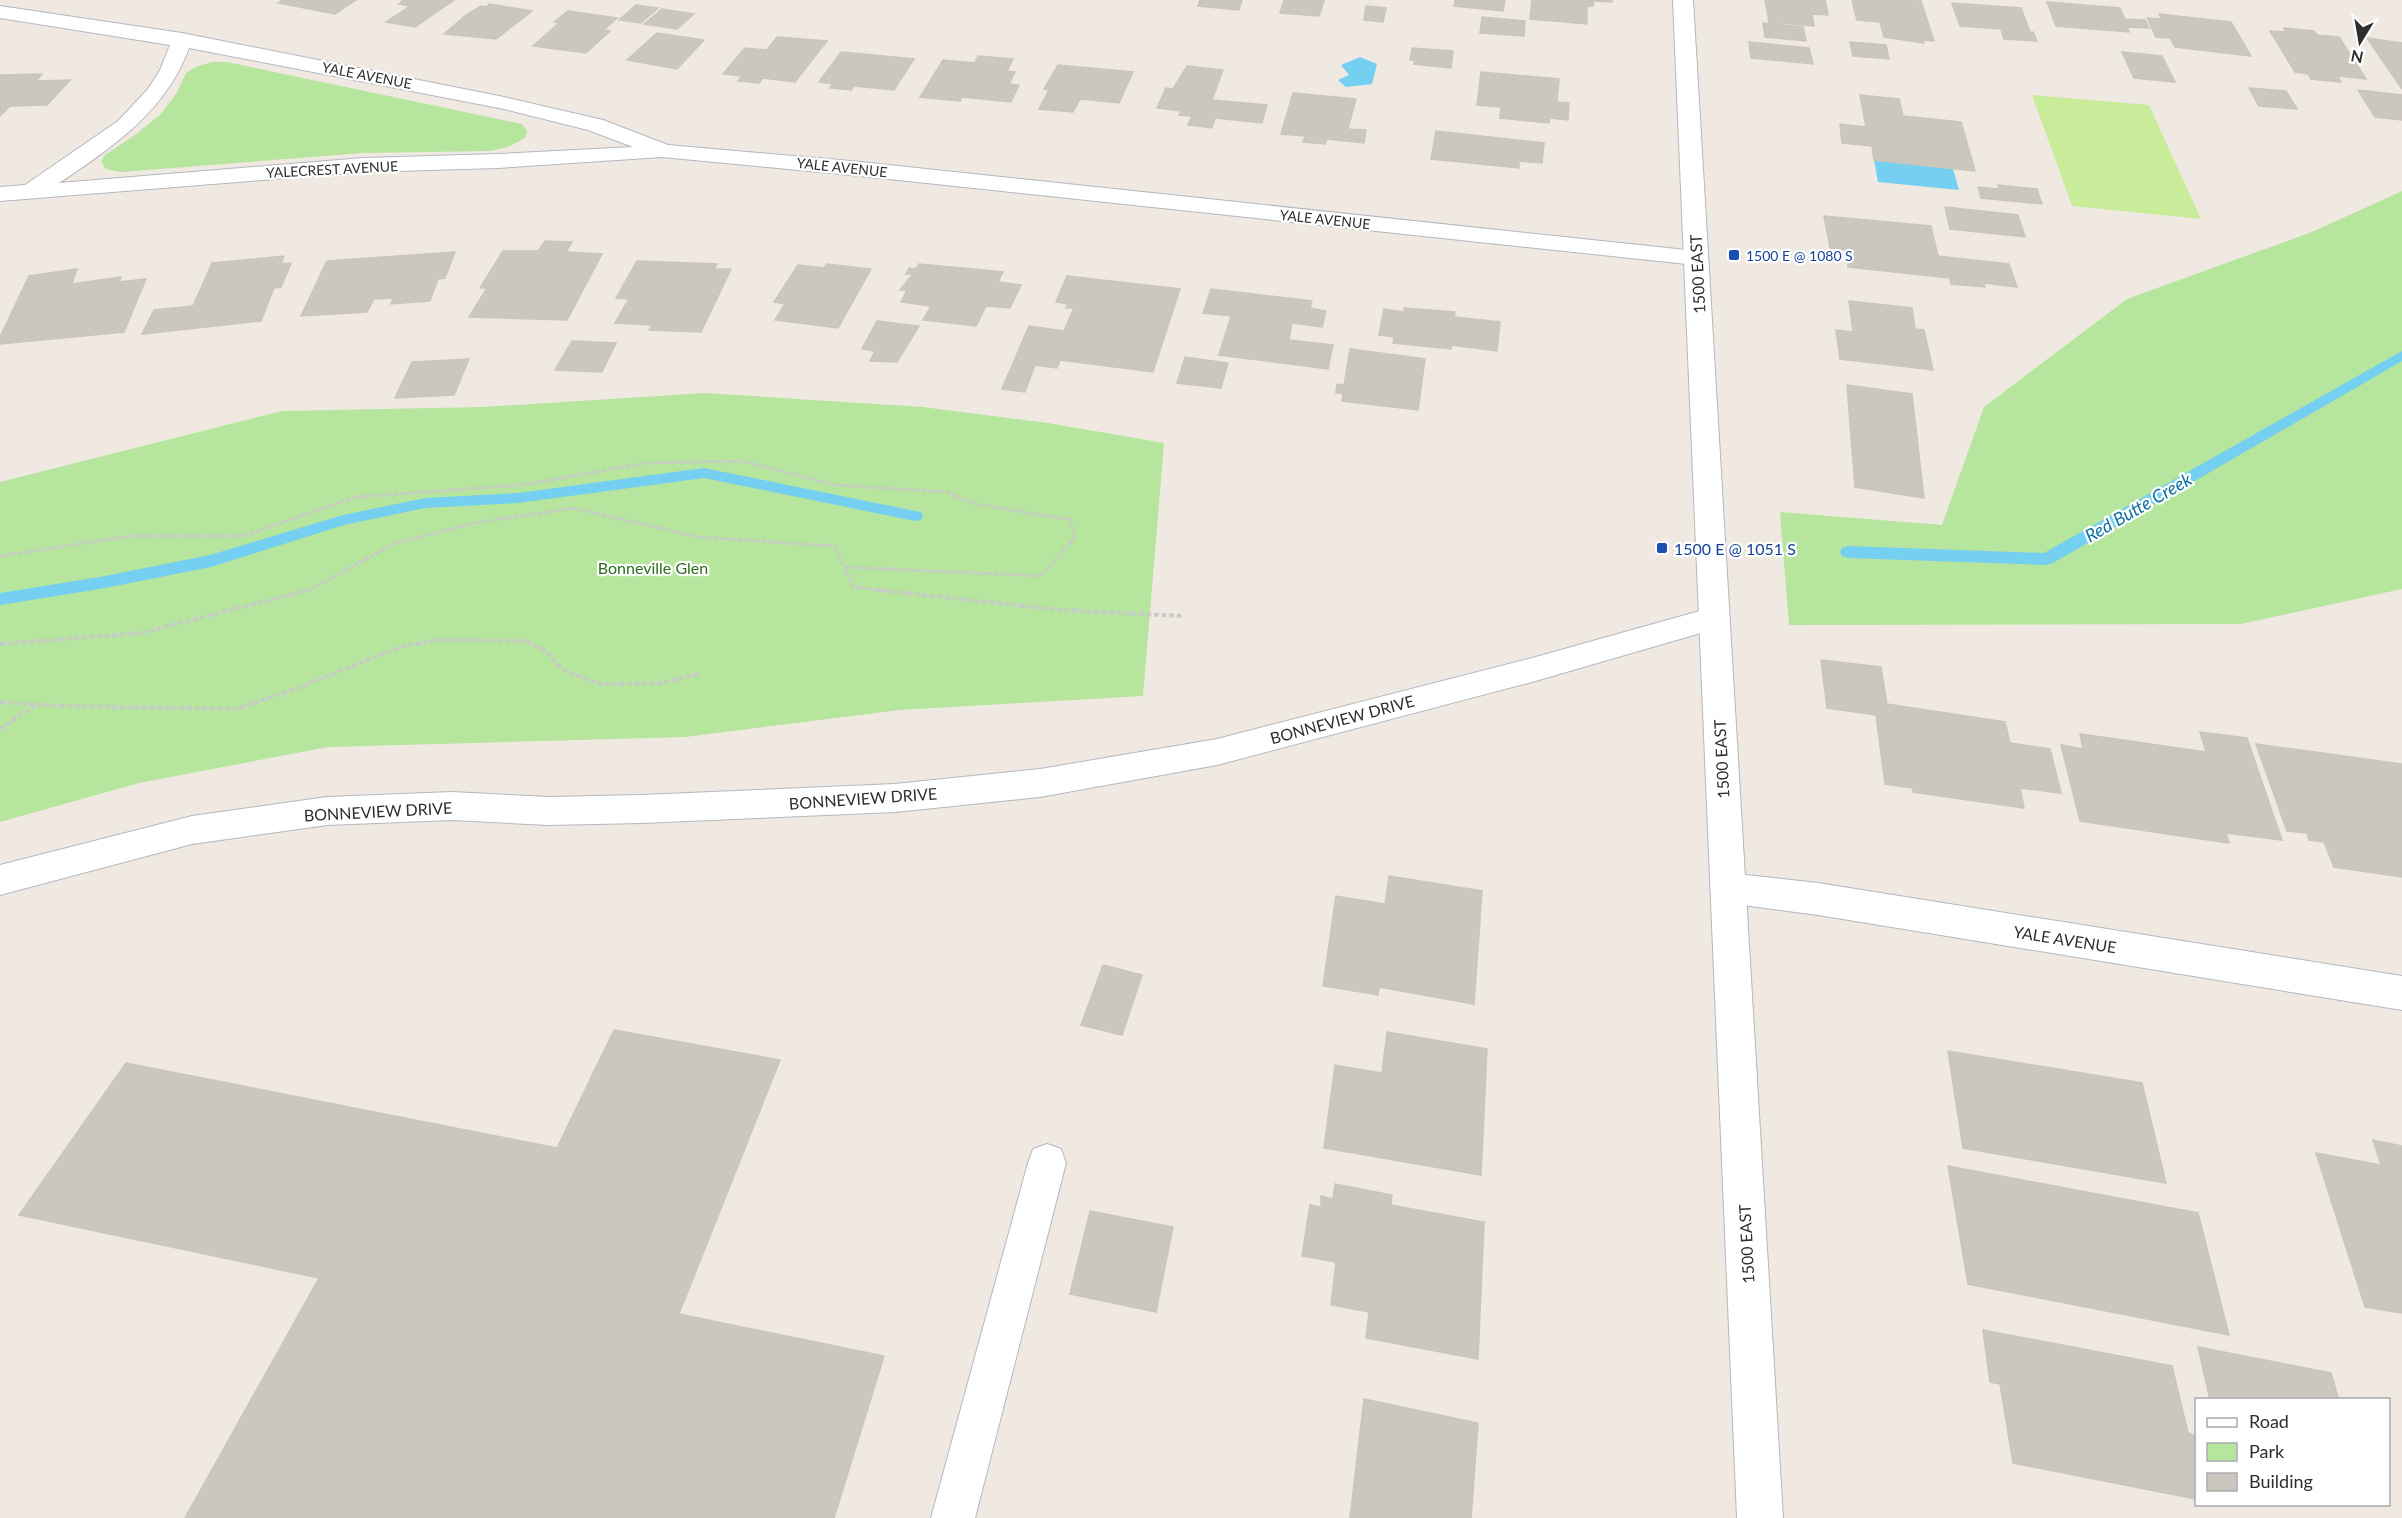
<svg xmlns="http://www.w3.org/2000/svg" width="2402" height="1518" font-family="Lato,sans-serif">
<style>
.green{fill:#b6e59e}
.pitch{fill:#c9ec9a}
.water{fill:#75cff0}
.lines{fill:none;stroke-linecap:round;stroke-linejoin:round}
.stream{fill:#75cff0;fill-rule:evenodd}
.building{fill:#cbc7bf;stroke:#cbc5ba;stroke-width:1.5}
.service-casing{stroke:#b4b7c1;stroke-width:2}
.minor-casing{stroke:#b4b7c1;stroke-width:2}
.tertiary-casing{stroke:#b4b7c1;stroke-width:2}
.path-far1{stroke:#c9c9c9;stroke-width:3;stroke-dasharray:4 2;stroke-linecap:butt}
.path{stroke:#c9c9c9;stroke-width:4;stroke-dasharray:4.5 3;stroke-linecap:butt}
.service{fill:#fff;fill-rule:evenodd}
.minor{fill:#fff;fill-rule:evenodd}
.tertiary{fill:#fff;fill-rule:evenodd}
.transit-dot{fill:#1a4fb4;stroke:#fff;stroke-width:2}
.labels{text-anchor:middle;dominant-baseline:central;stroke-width:4.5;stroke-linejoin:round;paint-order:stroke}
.far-street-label{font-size:14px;fill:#2e2e2e;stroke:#fff}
.far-transit-label{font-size:14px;fill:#164399;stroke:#fff;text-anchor:start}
.street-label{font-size:16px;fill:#2e2e2e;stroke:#fff}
.transit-label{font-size:16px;fill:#164399;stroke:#fff;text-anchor:start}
.park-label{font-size:16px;fill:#2c6e1b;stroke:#fff}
.water-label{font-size:18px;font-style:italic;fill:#0d6fa3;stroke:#fff}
</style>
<rect width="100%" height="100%" fill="#efe9e1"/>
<path class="green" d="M212,62H227L522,124L527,131L525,138L508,147L490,151L363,153L121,172L106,169L101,162L105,155L135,135L161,114L176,94L186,73L196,67Z
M2402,191V589L2241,624L1789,625L1780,512L1942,525L1984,407L2127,299L2312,232Z
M705,393L923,407L1048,423L1164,443L1143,696L900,710L685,737L328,747L139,783L0,822V482L282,411L483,407Z"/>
<path class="pitch" d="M2032,95L2149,105L2201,219L2072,206Z"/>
<path class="water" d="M1360,57L1377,64L1372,84L1346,87L1338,80L1349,75L1341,65Z
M1874,160L1953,169L1959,190L1878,182Z"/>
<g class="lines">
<path class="stream" d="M2402,351V361L2053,563L2047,565L1848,558L1842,556L1840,552L1842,548L1848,546L2044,553Z
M704,468L915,511L921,512L923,516L921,520L915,521L704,478L518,503L425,508L344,525L211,567L100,589L0,605V593L100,577L210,555L343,515L425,498L518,493Z"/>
</g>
<path class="building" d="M283,0H356L335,14L278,3Z
M403,0H454L415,27L386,22L410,6L399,4Z
M1200,0H1242L1239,10L1198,6Z
M1284,0H1316L1324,1L1319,16L1280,13Z
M1455,0H1505L1503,11L1454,6Z
M1532,0H1612V2L1594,1L1593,6H1587V24L1530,19Z
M1765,0H1825L1828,15L1812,14L1814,26L1769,22Z
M1852,0L1921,1L1934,41L1923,40L1924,43L1884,37L1880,22L1857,20Z
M2047,2L2120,8L2125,19L2145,20L2149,28L2127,27L2129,32L2056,26Z
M1952,3L2021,8L2030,32H2033L2037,41L2004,39L2001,29L1960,26Z
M489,4L532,11L496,39L444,34L466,15L481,6L487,7Z
M636,5L658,8L641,23L619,20Z
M1366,6L1386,8L1383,22L1364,20Z
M662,9L694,14L677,29L644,24Z
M568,11L617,18L604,30L610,31L586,53L533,46L559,23L554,22Z
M2159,14L2231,22L2251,56L2175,47L2170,38L2156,37L2147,18L2162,19Z
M1482,17L1525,21L1524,36L1480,33Z
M1763,23L1803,27L1806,41L1765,37Z
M2284,28L2314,31L2317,35L2339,37L2366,79L2338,76L2341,82L2311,79L2308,74L2295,72L2270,31L2286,32Z
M657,33L704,40L677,69L627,60Z
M777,37L827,41L795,82L763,78L759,83L738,81L742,76L723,74L745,48L767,50Z
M2367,38L2402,43V89Z
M1749,42L1809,48L1813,64L1751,58Z
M1850,42L1886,45L1889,59L1853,56Z
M1412,48L1453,51L1451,68L1414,64L1415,60H1410Z
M841,52L914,59L894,90L854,86L851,90L830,88L833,84L819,82Z
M2122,52L2162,56L2175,82L2134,78Z
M978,56L1013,59L1007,71L1015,72L1009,84L1019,85L1011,102L962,97L960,101L920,97L943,60L975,63Z
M1058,65L1133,72L1119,103L1080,99L1073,112L1039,109L1049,90L1044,89Z
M1187,66L1223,70L1212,100L1267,105L1262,123L1215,118L1212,128L1188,125L1192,116L1179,115L1181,111L1157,108L1166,88L1173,89Z
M1481,72L1559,79L1557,102L1569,103L1568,120L1550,118L1549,123L1500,118L1501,107L1477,105Z
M42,74L36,81L70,80L47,105L10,106L0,116V75Z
M2249,88L2286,91L2297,109L2259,106Z
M2358,90L2402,95V120L2375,117Z
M1293,93L1356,99L1348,129L1366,130L1364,143L1327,139L1325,144L1303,142L1305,136L1281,134Z
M1860,95L1899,99L1903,116L1961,122L1975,171L1874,160L1872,146L1842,143L1840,124L1866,127Z
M1436,131L1544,143L1542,163L1519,161V168L1431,159Z
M1998,185L2037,189L2042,204L1981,198L1978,187L1999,189Z
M1945,207L2018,215L2025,237L1950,229Z
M1824,216L1931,226L1938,256L2009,264L2017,287L1984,283L1985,287L1951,284L1950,278L1848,267L1846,250L1830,248Z
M545,241L572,242L566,252L602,254L567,320L469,317L487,288H480L503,251H538Z
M455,252L445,278L438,279L430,301L391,304L393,298L374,299L367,312L301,316L327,261Z
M284,256L281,264L291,263L281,287L274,288L261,321L142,334L154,310L193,306L212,263Z
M637,261L717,264L714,269H731L701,332L649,330L652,325L615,323L629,299L616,298Z
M827,264L871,269L838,328L775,320L785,304L774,302L798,265L824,268Z
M919,264L1003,272L998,282L1021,285L1010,308L986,306L976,326L923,320L931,306L901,302L907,290H900L913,274H906L909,268L916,269Z
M77,269L72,284L121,277L119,282L146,279L124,332L0,344V337L29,276Z
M1067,276L1180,289L1153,372L1060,360L1057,368L1035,365L1025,392L1002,389L1029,326L1064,331L1074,308H1066L1068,304L1056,302Z
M1211,289L1312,301L1310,308L1326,311L1322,327L1292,323L1289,340L1333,345L1328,369L1219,355L1231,316L1203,313Z
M1849,301L1912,308L1915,329L1924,330L1933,370L1840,359L1836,330L1853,332Z
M1404,308L1455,312L1454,317L1500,322L1497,351L1451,345V349L1393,343L1394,337L1379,335L1384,309L1404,312Z
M877,321L919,326L897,362L870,361L875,351L862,349Z
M572,341L616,343L602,372L555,370Z
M1350,349L1425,359L1418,410L1342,401L1343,393H1336L1337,384L1344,385Z
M1185,357L1228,363L1221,388L1177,383Z
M469,359L454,395L395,398L412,362Z
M1847,385L1912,394L1924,498L1855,487Z
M1821,660L1881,667L1887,704L2005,722L2010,743L2050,749L2061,793L2020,788L2024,808L1913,792V788L1885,784L1876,715L1827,708Z
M2200,732L2247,738L2282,840L2226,833L2229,843L2080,821L2061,745L2083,749L2080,734L2206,752Z
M2256,744L2402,764V877L2334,867L2324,842L2309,840L2307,833L2287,831Z
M1389,876L1482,891L1474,1004L1379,987L1378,995L1323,986L1336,896L1385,904Z
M1103,965L1142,975L1122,1035L1081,1025Z
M614,1030L780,1060L679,1314L884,1356L834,1518H185L319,1278L19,1215L126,1063L557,1148Z
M1387,1032L1487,1049L1481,1175L1324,1148L1335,1065L1382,1073Z
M1948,1051L2142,1083L2166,1183L1963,1148Z
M2373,1140L2402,1146V1313L2365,1307L2316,1153L2381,1165Z
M1948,1166L2198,1213L2229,1335L1968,1284Z
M1335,1184L1392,1195L1391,1205L1484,1222L1478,1359L1366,1338L1369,1312L1331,1305L1336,1262L1302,1256L1310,1205L1321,1207V1196L1333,1199Z
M1090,1211L1173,1227L1156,1312L1070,1294Z
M1983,1330L2172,1366L2188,1433L2196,1436V1499L2013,1463L2000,1384L1990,1382Z
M2198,1347L2331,1373L2339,1400H2210Z
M1364,1399L1478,1423L1471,1518H1350Z"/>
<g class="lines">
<g class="service-casing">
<path id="service" d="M1047,1144L1061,1149L1066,1163L975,1518H931L1028,1163L1033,1149Z"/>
</g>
<g class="minor-casing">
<path id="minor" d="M0,6L182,33L504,97L603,120L668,145L851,161L1696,251L1704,253L1708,258L1704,263L1696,265L851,175L662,157L498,168L363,172L0,201V187L25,185L118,121L148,89L160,70L170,45L0,18ZM189,48L504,109L588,130L633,147L498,154L363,158L59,183C113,147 166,111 189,48Z
M1714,607L1725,610L1729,618L1725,626L1532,682L1217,765L1040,797L895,812L642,823L549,825L452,820L327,825L192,844L0,895V865L192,816L327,797L452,792L549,797L642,795L895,784L1040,769L1217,739L1532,658Z
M1728,873L1818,883L2402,976V1010L1818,915L1728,903L1715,899L1710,888L1715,877Z"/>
</g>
<g class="tertiary-casing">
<path id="tertiary" d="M1673,0H1693L1783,1518H1737Z"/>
</g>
<path class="path-far1" d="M0,556L131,536H244L355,497L521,485L646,463L742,461L835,485L947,492L976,504L1071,520L1074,539L1041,576L846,567
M307,591L396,543L475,523L573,508L698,537L834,546L854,587L891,591"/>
<path class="path" d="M878,590L1060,610L1183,616
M0,644L141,633L309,590
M0,702L61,706L236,709L298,688L400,647L437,640L525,641L544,650L565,671L600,684L661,683L701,673
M0,729L36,705"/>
<use href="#service" class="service"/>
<use href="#minor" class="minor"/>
<use href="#tertiary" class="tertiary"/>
</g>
<g class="transit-dot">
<rect x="1728" y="249" width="12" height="12" rx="3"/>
<rect x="1656" y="542" width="12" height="12" rx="3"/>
</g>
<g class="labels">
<g class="far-street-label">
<text transform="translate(367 75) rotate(11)">YALE AVENUE</text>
<text transform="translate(842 167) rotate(6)">YALE AVENUE</text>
<text transform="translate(332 169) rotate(-3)">YALECREST AVENUE</text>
<text transform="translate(1325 219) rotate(6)">YALE AVENUE</text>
</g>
<g class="far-transit-label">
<text x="1746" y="255">1500 E @ 1080 S</text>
</g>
<g class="street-label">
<text transform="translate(1697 274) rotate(-93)">1500 EAST</text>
<text transform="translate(1342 719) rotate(-15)">BONNEVIEW DRIVE</text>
<text transform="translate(1721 759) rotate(-93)">1500 EAST</text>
<text transform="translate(863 798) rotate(-4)">BONNEVIEW DRIVE</text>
<text transform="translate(378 811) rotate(-3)">BONNEVIEW DRIVE</text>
<text transform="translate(2065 939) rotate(9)">YALE AVENUE</text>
<text transform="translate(1746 1244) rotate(-93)">1500 EAST</text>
</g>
<g class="transit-label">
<text x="1674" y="548">1500 E @ 1051 S</text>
</g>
<g class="park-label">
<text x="653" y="567">Bonneville Glen</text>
</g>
<g class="water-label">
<text transform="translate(2138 507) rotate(-30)">Red Butte Creek</text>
</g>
</g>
<rect x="2195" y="1398" width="195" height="108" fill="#ffffff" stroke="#ababab" stroke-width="1.5"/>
<rect x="2207" y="1418" width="30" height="9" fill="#ffffff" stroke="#ababab" stroke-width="1.5"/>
<text x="2249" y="1428" font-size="18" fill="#2e2e2e">Road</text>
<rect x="2207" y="1443" width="30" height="18" fill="#b6e59e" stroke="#ababab" stroke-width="1.5"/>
<text x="2249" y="1458" font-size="18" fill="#2e2e2e">Park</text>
<rect x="2207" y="1473" width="30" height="18" fill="#cbc7bf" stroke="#ababab" stroke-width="1.5"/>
<text x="2249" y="1488" font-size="18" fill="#2e2e2e">Building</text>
<g transform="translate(2360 42) rotate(191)" stroke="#ffffff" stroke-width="4.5" paint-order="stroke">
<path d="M0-4.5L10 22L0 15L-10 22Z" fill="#2e2e2e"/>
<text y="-9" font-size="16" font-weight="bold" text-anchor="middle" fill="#2e2e2e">N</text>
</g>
</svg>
